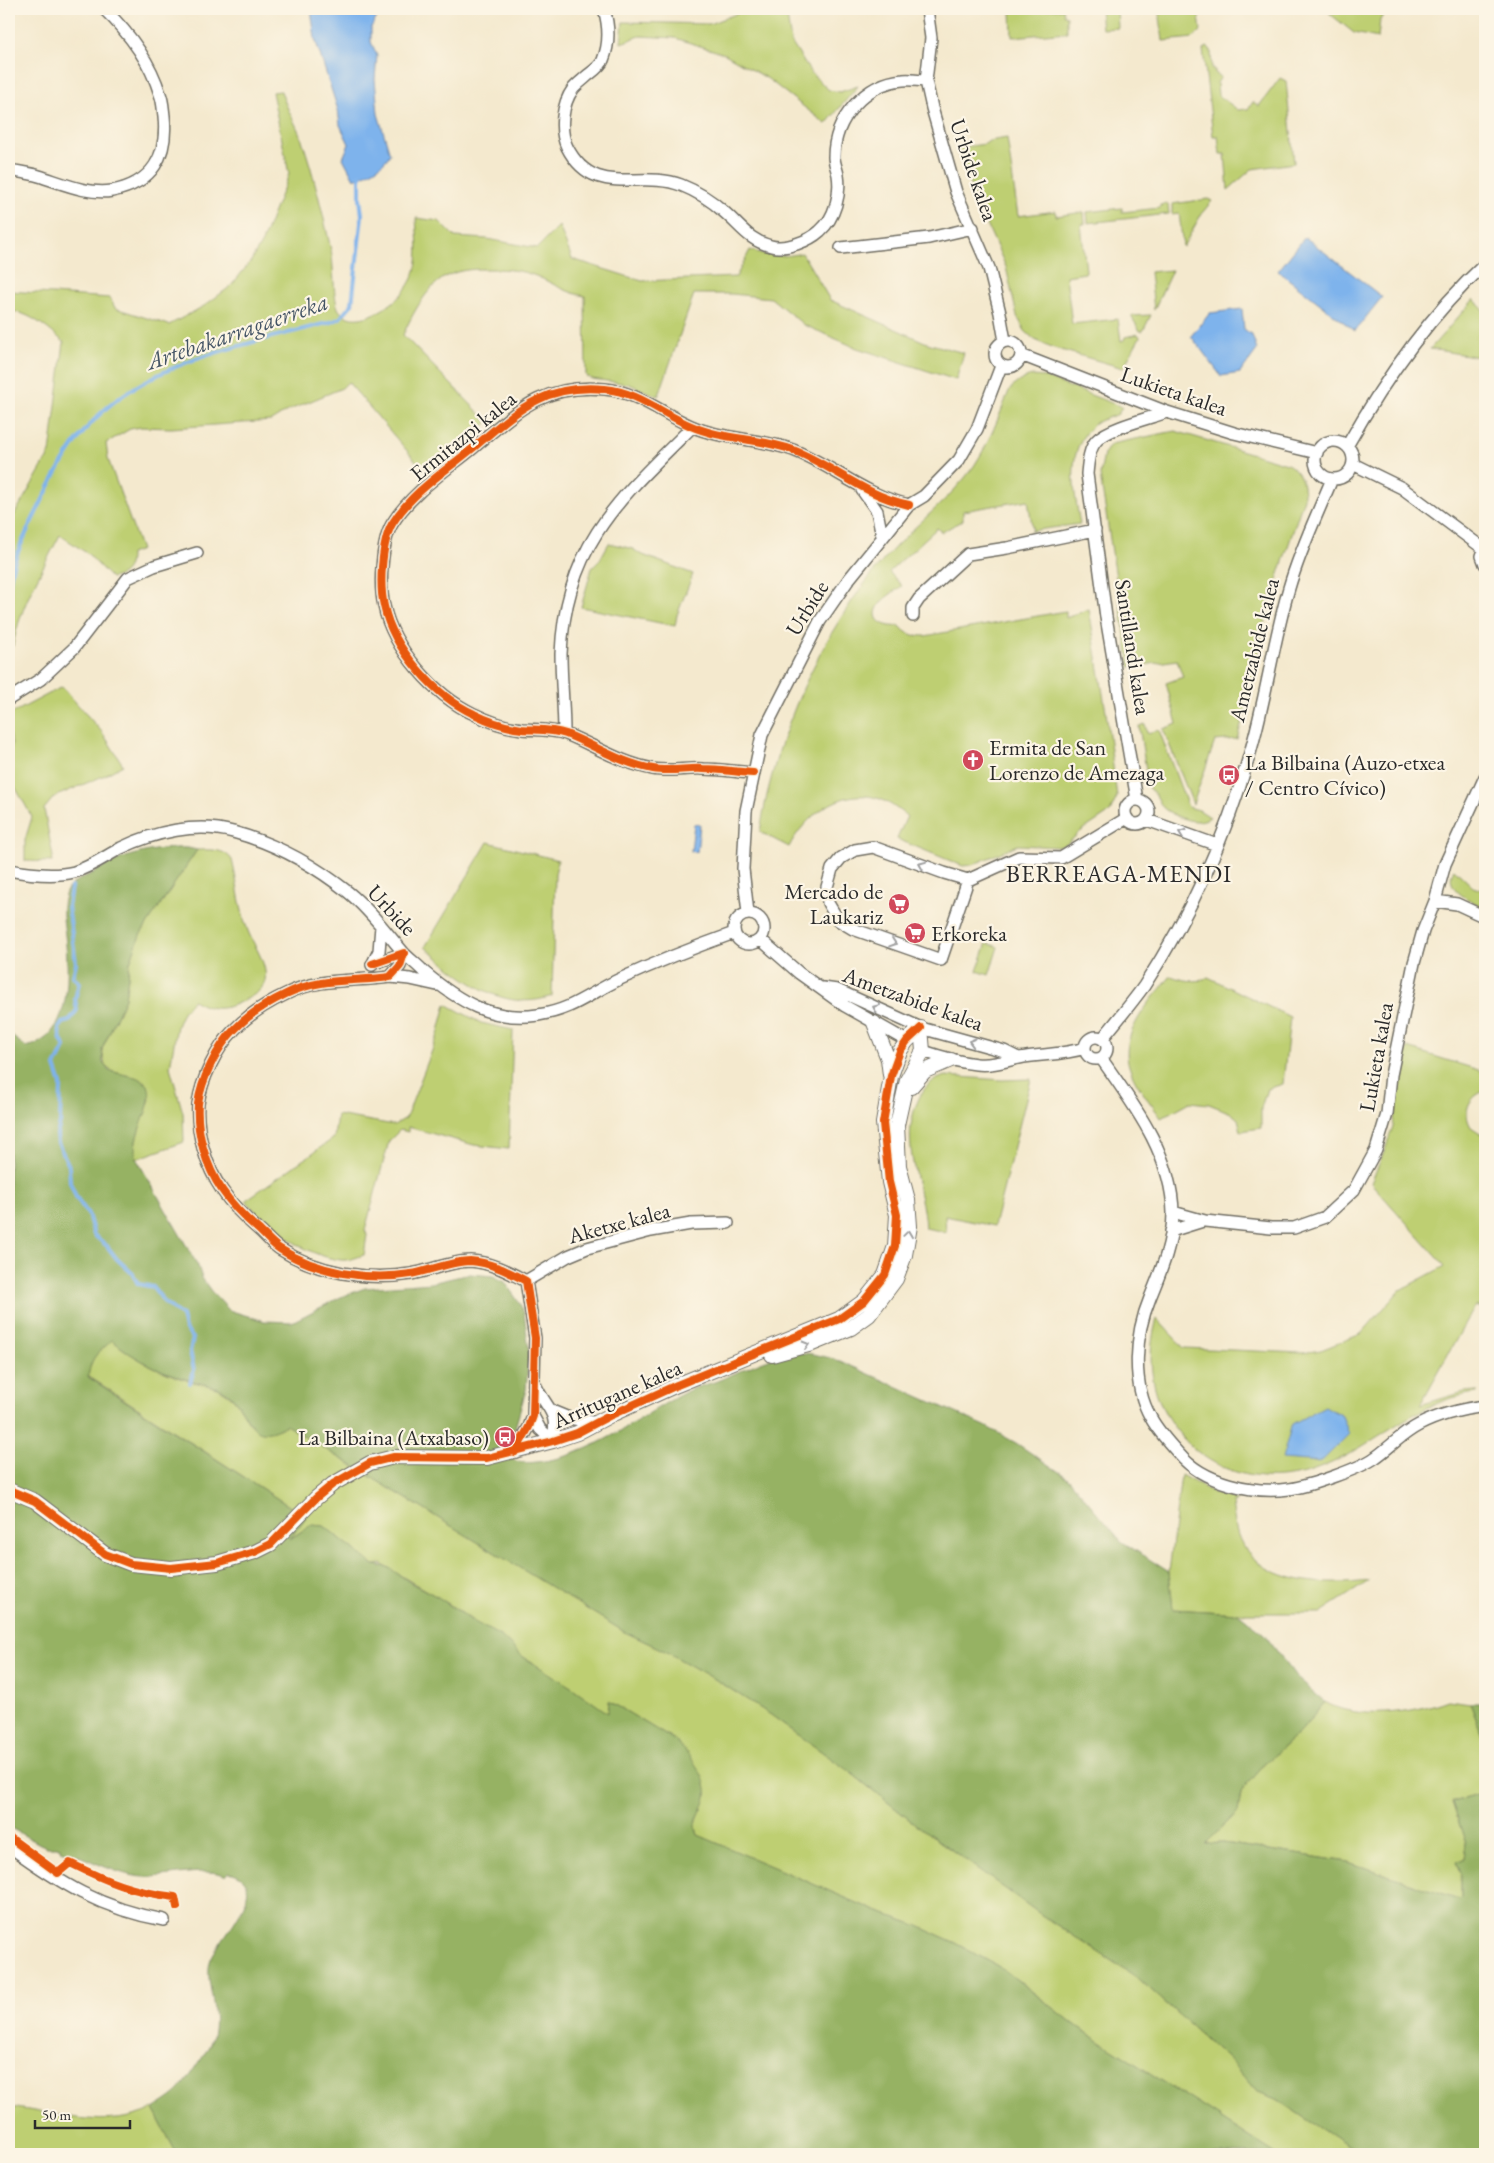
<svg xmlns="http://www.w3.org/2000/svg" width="1494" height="2163" font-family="'EB Garamond',serif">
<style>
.green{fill:#becf72;stroke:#747d4e}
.forest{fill:#96b264;stroke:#606e48}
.water{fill:#7eb3ec;stroke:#546f8c}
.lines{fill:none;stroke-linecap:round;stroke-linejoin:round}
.stream{stroke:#7eb3ec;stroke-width:4}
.minor-casing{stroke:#716e64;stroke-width:14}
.tertiary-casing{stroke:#716e64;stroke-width:16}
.minor{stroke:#fff;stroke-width:11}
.tertiary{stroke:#fff;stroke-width:14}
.cycleway-casing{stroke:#fcf5e5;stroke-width:11}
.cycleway{stroke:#e8590c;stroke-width:8}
.oneway{stroke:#a0a0a0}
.labels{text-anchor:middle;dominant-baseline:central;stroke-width:4.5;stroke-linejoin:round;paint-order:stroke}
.street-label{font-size:22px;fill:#2b2b2b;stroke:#fcf5e5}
.poi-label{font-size:22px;fill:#2b2b2b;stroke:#fcf5e5;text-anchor:start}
.water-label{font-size:24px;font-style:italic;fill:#445465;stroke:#fcf5e5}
.neighbourhood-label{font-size:24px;letter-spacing:1px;fill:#2b2b2b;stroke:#fcf5e5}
</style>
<rect width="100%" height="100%" fill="#fcf5e5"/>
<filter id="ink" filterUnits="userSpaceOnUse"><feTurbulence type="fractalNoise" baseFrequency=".02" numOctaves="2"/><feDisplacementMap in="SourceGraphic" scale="10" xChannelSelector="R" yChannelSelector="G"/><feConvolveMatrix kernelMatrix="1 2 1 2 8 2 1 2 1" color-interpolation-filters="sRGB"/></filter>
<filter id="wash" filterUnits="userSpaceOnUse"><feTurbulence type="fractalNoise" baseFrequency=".0096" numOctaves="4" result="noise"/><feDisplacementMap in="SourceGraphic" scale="20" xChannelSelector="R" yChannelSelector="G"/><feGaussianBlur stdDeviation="1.12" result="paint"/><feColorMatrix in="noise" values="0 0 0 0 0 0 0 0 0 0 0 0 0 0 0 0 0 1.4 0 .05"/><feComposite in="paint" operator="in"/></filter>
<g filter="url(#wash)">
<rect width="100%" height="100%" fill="#f4e9ce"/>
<path class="green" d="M749,9H786L791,42L811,73L829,90L840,92L858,86L826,124L768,79L725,54L675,38L640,36L621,43L623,22L709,24Z
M1011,9H1063L1064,15L1067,16V32L1012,37Z
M1100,9H1117L1118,28L1102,29Z
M1159,9H1198L1201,31L1193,38L1163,41Z
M1329,9H1387L1380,20L1378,38L1354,33L1330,14Z
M1207,47L1211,50L1212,70H1215V73L1221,77L1217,83L1218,95L1238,110L1248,109L1253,102L1259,106L1280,78L1286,81L1294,163L1252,169L1228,190L1225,154H1220L1218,136H1213L1203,50Z
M281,91C286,108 296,123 302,140C314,175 323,214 331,250C334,263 333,301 339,310C353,330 387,309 399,297C406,290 412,280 415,271C420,255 417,235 416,218L439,221L455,237L487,239L537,248L559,226L572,259L642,281L736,277L750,250C769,256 783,258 802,253L830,300L927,343L964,353L956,380L857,348L804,325L771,298L732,294H694L659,395L657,396L629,384L592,379L586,376L585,296C566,293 553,283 536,276C521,270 506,269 490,269C476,269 462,269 449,275C427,285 412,315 403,335L487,421V423C469,442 449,459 428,475L427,474L348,382L342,388L287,411L271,421L171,428L141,427L130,429L106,443L108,459L141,550L130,554C130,568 127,575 111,578L88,554L60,535C42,570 20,606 13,646L9,645V524L50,453L64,342C48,329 30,312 9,311V291L110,298L115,308L169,325L204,306L231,286L251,261L262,242L289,174L272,92Z
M1007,138L1018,216L1056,211V216L1084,212L1085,224H1081L1086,271L1085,273L1066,276L1072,324L1118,319L1121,341L1124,340L1125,337L1138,334L1140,337L1123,368L1054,348L1035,340L1025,331L1017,316L1006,267L974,196L957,148L985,144L989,141Z
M1208,199L1212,201L1202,213L1183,247L1179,213L1172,214V204Z
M1168,204L1169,214L1088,223L1087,212L1122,208V212L1160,208V205Z
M1172,270L1154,310L1150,272Z
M1474,299L1485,312V358L1430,349Z
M1151,315L1143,331H1140L1131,316Z
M1033,376L1044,377L1122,407L1118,414C1111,418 1103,418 1096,423C1064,447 1074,490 1080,524L1030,531H1033L1028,500L963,511V520L942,532L937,528L889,572L902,586C895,591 885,597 880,604C868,621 886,628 900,626C907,635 914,636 925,636L1066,611V618L1089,609L1106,712L1117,797L1110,812L1080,832L1067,844L1059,847L1018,845L972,865L963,866L897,839L907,816C897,809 888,801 877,798C841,787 804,817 789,847L760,832C774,737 822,629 887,556C914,525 950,500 974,466C989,443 999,417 1009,391C1016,382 1023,378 1033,376Z
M1175,431L1287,464C1301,471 1304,484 1304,498L1270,601L1247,704L1237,739L1215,741L1193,804L1163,729L1177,724L1166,683L1183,677L1177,660L1130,667L1100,475L1104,454L1111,444Z
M609,543L633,549L640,554L693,574L677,615L675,626L581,607L592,568L599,561Z
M62,687L102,732L123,765L103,776L54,797L44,809L53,857L52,862L25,861V840L32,817L9,776V754L12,744L9,730V715Z
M1145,724L1147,733L1159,730L1188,807L1199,810L1210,817C1198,826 1178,818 1166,810C1159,806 1160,796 1149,789L1139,726Z
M488,842L558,860L555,874L552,996C501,1014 461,977 425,947Z
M197,850C210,850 224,848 232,860C238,884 239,908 248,931C254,946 268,964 265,981C262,993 247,999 236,1004C220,1011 208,1009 193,1000L183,1012L177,1026L170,1067L183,1113L184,1142L136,1159L135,1141L150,1099L144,1081C131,1074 115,1076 105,1066L102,1049L125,998L130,962L140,935Z
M1454,869L1473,887L1485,891V908C1472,901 1442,890 1454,869Z
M987,943L998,947L989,975L977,971Z
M1171,976C1181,980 1199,984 1208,977L1290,1017L1283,1084L1267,1089L1261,1108V1128L1241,1131L1238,1119L1231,1113L1209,1104L1190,1102L1161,1118C1151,1103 1136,1086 1130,1069C1117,1035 1151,1000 1171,976Z
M446,1004L481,1023L513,1030L509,1149L474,1145L408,1127V1132L400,1130L389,1141L365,1230L367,1235L364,1255C357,1257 349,1261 341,1260C308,1257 265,1226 246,1200L334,1138L337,1115L394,1125L406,1118L438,1035Z
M1408,1048L1485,1072V1091C1469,1096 1462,1112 1471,1127L1485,1136V1310L1476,1306L1472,1311L1420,1405L1464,1392L1477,1391V1393C1392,1402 1342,1493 1247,1475C1220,1469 1195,1454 1178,1432C1151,1399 1145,1359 1157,1319L1184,1348L1302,1353L1321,1350L1361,1334L1400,1290L1445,1266L1371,1183L1386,1147L1393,1126L1403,1057Z
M946,1076L1002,1080L1031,1079L994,1226L945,1216L946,1232L925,1228C923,1186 899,1145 917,1103C923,1088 930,1080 946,1076Z
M112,1340C134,1359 159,1371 186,1380C199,1384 215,1385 226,1393C237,1400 243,1412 249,1423L279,1429L286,1425L623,1631L667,1652L718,1681L771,1715L850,1772L910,1820L1043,1916L1138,1978L1233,2064L1256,2091L1276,2099L1359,2154H1276L1078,2027L1003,1969L956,1943L916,1925L876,1911L698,1835L695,1824L703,1805L677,1742L609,1701V1714L571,1687L539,1668L449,1604L381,1564L374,1565L324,1526L311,1525L288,1540L306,1517L88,1376C92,1352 96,1356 112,1340Z
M1181,1475L1214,1493L1235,1500V1502H1232C1234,1516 1235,1532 1242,1544C1267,1585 1327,1586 1369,1581L1320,1613H1238L1173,1609L1169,1572Z
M1448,1700L1470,1703L1485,1742V1793L1452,1802L1466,1844L1464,1858L1456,1862L1461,1875V1897L1459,1899L1348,1862L1223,1843L1204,1844L1238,1812L1241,1793L1247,1782L1259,1769L1300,1732L1325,1702C1356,1721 1415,1713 1448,1700Z
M9,2107C55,2113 109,2131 153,2109L177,2154H9Z"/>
<path class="forest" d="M188,848L197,850L140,935L130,962L125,998L102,1049L103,1063L109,1071L139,1078L148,1085C156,1108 130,1132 136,1158L198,1266L202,1278L211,1291L229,1310L235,1312L264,1321L292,1322L341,1297L365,1288L431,1283L470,1274L493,1276L505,1282L520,1304L524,1313L529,1351L526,1390L510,1445L512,1458C519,1464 528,1463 537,1462C594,1456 636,1418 684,1393C694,1387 706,1385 717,1381C743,1371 770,1354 799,1353C813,1353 827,1357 840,1361L985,1426L1016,1443L1068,1478L1121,1541L1169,1572L1173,1609L1238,1613L1264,1634L1298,1679L1325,1702L1300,1732L1259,1769L1248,1782L1241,1793L1238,1812L1205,1844L1223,1843L1348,1862L1459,1899L1461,1897V1875L1456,1862L1464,1858L1466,1844L1452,1802L1485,1793V2154H1359L1276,2099L1256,2091L1233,2064L1138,1978L1043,1916L910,1820L850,1772L771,1715L718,1681L667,1652L623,1631L286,1425C247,1449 250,1408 226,1392C214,1385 199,1384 186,1379C159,1371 134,1359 112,1340C97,1355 92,1354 88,1377L306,1517L290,1539L311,1525L324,1526L374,1565L388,1567L411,1583L438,1597L471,1620L502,1637L522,1656L571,1687L608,1713L609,1701L677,1742C690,1756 712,1781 705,1801C701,1814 692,1820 698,1835L876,1911L916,1925L956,1943L1003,1969L1078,2027L1276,2154H177L153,2109C162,2103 173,2097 180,2089C187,2082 209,2049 211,2041C215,2032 215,2020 214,2011C213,1995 206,1977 210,1962C215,1941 278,1883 229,1872L226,1876C210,1866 164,1878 145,1877C116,1876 88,1857 61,1850V1847H47L40,1844L9,1827V1034L26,1047C70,1039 69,980 66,945C65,929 60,911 65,895C68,883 83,878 93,873C100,869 106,865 113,862C135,852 164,847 188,848Z
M1470,1703H1485V1742Z"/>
<path class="water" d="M311,9H380L378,16L371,27V42L377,55L375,79L378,114L390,154C383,167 368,174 354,179L343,158L349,144L340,125L338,110L315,39Z
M1305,237L1382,297L1355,331L1278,271Z
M1242,309L1244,329L1252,335L1257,350L1240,373L1221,376L1191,336L1210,313Z
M694,824L700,825L697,852L691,851Z
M1325,1406L1342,1416L1349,1434L1321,1462L1282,1459L1292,1424Z"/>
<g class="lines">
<path class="stream" d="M9,589C10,581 11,573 13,566C20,542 33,520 44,497C58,468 75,439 98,416C157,357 257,343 334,321L340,318L352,304L362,215L360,199V172
M71,887L68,906L76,963L73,976L79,983L75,999L77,1010L69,1021L62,1023L59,1028L61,1040L65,1047L55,1066L61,1084L60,1123L57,1134L58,1143L69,1166L70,1182L76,1197L88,1214L94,1235L107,1246L117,1259L133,1274L138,1284L153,1287L165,1303L182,1316L185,1329L193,1338L190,1351L194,1370L190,1383"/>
</g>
</g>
<g filter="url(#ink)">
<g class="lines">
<g class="minor-casing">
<path id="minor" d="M604,9C609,26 610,43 603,60C601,66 592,72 587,76C583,80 577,84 573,89C562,104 559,130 567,147C594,200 639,169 681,185C696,191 712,201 723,211C740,225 749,241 771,246C786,250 809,241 820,231C835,218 841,194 838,175C837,169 834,163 834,157C834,119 865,83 903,80C911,79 919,81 926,81
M927,9L931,38L926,81L932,108L956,192L989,268L1000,313L1005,341
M9,170C19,172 29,173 39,176C62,183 88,195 112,191C153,183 168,156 164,116C163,109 163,101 160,94C150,61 128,32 104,9
M841,248L929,238L973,228
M995 354a13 13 0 1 1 26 0a13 13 0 1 1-26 0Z
M1021,355L1167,412L1234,433L1317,453
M1315 460a19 19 0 1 1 38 0a19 19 0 1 1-38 0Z
M1347,446C1384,380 1429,316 1485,264
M1353,464L1402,488L1484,549
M862,490L877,511L882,536
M1485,547L1482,556L1485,564
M913,616V608L919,599L968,554L1007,548L1095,530
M9,699L41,679L74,648L128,578L154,566L197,553
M564,733C564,707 561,680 561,654C565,545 621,497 692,427
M753,773C737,772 720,769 703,769C687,768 669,772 653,769C620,763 596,746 566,734C552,729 536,730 522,729C505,727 488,721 474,714C435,696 393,649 384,606C381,593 381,580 382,567C383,554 385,536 392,524C411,493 445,471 473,448C516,412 543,383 605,389C638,392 661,413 691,426C723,440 760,438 793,450C821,461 845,479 872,492C884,498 896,502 909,505
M1125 812a12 12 0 1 1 24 0a12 12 0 1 1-24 0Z
M1137,800L1106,617L1087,474C1088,463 1089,448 1097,440C1108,428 1150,418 1167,412
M1147,820L1217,845
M9,870C30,874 53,877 74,872C91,867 106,856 121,848C154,832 197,822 233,832C274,843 314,865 348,892C369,909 386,932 403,952C409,959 418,965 424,972C458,1001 492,1022 538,1015C573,1010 590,993 620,979C657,962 695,947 734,933
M968,880L941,960L853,929L838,920L828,903L827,887L832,869L841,858L855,850L873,847L944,873L968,880L1019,857L1061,858L1127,818
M1435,901L1457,904L1485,917
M748,913L743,869L746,811L762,735L820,621L849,579L909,505L924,496L959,460L977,429L1001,366
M734 929a15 15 0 1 1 30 0a15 15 0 1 1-30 0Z
M760,939L799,973L845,1006L907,1041
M372,964L404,953L400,966L390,977C354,982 320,977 286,994C267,1003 248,1015 234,1030C217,1047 201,1080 198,1104C196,1132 206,1167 222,1190C232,1205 244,1217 258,1229C265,1235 272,1244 280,1249C317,1273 368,1281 411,1274C429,1271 452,1261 470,1261C490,1262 509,1272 526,1281L535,1338L533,1416L529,1427L515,1452
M372,965L379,951L381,926
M390,977L410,979L437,985
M823,988L837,990L921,1028L1004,1051L1018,1058
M1085 1048a11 11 0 1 1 22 0a11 11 0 1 1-22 0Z
M1102,1039C1116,1022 1131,1004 1144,986C1190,915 1227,834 1250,753C1266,699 1273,642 1289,588C1300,550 1317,515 1332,479
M923,1051C941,1057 958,1062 976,1064C991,1066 1005,1061 1019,1058C1041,1054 1063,1055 1085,1048
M1101,1058C1133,1104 1172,1154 1173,1213C1173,1243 1161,1271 1150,1298C1135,1334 1131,1383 1151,1418C1158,1431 1169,1443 1179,1454C1203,1483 1253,1494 1289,1489C1309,1486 1360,1469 1376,1457C1390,1447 1403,1433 1419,1425C1440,1414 1462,1409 1485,1406
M1173,1212L1205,1221L1271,1228H1294L1325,1217L1354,1190L1376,1150L1387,1114L1391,1075L1414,963L1423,931L1435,901L1445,864L1485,777
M1171,1231L1203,1221
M526,1281L568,1256L587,1248L651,1231L691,1224L728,1223
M535,1384C546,1410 559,1409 553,1441
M552,1411L569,1418L597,1423
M533,1416L540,1429L553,1441
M9,1846C60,1883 101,1909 164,1920"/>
</g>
<g class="tertiary-casing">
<path id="tertiary" d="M874,1023L888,1059L890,1075
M911,1087L925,1071L951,1060
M772,1355L812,1344L851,1328L869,1315L896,1279L905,1255L910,1226L908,1200L899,1166L897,1125L907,1080L923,1051L921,1028
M9,1490L35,1501L105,1554L131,1564L171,1568L217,1563L255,1552L271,1544L316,1498L333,1484L370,1463L394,1457L487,1458L553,1441L577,1433L611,1415L677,1385L839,1319L864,1301L885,1275L895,1246L897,1215L889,1182L883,1123L891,1076L900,1051L907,1041L921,1028"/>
</g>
<use href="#minor" class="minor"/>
<use href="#tertiary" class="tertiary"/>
<g class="cycleway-casing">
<path id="cycleway" d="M753,773C737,772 720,769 703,769C687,768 669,772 653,769C620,763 596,746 566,734C552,729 536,730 522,729C505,727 488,721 474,714C435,696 393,649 384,606C381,593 381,580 382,567C383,554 385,536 392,524C411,493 445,471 473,448C516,412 543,383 605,389C638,392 661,413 691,426C723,440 760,438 793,450C821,461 845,479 872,492C884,498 896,502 909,505
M372,964L404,953L400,966L390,977C354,982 320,977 286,994C267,1003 248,1015 234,1030C217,1047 201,1080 198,1104C196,1132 206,1167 222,1190C232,1205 244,1217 258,1229C265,1235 272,1244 280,1249C317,1273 368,1281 411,1274C429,1271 452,1261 470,1261C490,1262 509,1272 526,1281L535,1338L533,1416L529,1427L515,1452
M9,1490L35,1501L105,1554L131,1564L171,1568L217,1563L255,1552L271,1544L316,1498L333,1484L370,1463L394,1457L487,1458L553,1441L577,1433L611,1415L677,1385L839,1319L864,1301L885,1275L895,1246L897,1215L889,1182L883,1123L891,1076L900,1051L907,1041L921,1028
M9,1837L58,1873L70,1863C108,1882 133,1892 175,1897L177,1907"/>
</g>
<use href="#cycleway" class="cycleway"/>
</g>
<defs><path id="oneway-chevron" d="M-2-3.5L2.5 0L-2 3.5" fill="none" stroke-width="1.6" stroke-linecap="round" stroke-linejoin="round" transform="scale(1.25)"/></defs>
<g class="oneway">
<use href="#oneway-chevron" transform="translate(1182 833) rotate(-160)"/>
<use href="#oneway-chevron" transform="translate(922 865) rotate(-158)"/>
<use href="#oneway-chevron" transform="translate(893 943) rotate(19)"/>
<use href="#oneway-chevron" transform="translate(876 1008) rotate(-156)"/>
<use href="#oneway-chevron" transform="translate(972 1042) rotate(-164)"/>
<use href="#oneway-chevron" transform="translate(908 1234) rotate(-82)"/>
<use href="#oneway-chevron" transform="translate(806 1345) rotate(-17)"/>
</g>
</g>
<defs>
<g id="church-disc" transform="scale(1.125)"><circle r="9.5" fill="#d1495b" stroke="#fcf5e5"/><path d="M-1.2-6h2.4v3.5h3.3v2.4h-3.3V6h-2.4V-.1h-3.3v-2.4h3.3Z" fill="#fff"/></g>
<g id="bus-disc" transform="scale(1.125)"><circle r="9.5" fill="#d1495b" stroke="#fcf5e5"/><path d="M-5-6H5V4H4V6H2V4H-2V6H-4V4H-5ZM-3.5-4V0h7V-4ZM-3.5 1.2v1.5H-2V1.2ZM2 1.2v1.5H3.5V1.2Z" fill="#fff"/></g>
<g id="supermarket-disc" transform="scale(1.125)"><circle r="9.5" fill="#d1495b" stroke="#fcf5e5"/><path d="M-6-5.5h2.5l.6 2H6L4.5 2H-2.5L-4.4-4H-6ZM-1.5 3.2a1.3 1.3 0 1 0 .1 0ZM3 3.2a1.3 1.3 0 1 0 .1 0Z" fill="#fff"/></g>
</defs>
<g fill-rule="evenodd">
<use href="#church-disc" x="973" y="760"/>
<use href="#bus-disc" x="1229" y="775"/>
<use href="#supermarket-disc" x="899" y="904"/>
<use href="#supermarket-disc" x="915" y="933"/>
<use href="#bus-disc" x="505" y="1437"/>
</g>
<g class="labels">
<g class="street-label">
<text transform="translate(974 170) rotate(71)">Urbide kalea</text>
<text transform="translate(1174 391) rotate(19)">Lukieta kalea</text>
<text transform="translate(463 436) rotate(-39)">Ermitazpi kalea</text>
<text transform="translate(807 608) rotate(-58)">Urbide</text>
<text transform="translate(1133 647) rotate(81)">Santillandi kalea</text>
<text transform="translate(1254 650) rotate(-76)">Ametzabide kalea</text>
<text transform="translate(392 910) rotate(47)">Urbide</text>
<text transform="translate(913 999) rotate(20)">Ametzabide kalea</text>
<text transform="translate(1376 1057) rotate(-80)">Lukieta kalea</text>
<text transform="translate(619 1223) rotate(-15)">Aketxe kalea</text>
<text transform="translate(617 1394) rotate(-24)">Arritugane kalea</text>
</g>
<g class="poi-label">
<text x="989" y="747">Ermita de San<tspan x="989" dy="25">Lorenzo de Amezaga</tspan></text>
<text x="1245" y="762">La Bilbaina (Auzo-etxea<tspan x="1245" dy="25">/ Centro Cívico)</tspan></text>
<text x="883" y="891" text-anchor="end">Mercado de<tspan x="883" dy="25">Laukariz</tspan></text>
<text x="931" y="933">Erkoreka</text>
<text x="489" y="1437" text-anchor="end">La Bilbaina (Atxabaso)</text>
</g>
<g class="water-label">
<text transform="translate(237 331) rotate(-19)">Artebakarragaerreka</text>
</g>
<g class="neighbourhood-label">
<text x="1119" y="873">BERREAGA-MENDI</text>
</g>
</g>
<rect width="1494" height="2163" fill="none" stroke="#fcf5e5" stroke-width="30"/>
<path d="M35 2120v8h95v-8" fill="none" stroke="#2b2b2b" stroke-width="2.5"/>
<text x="42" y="2120" font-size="15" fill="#2b2b2b" stroke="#fcf5e5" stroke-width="4" paint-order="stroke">50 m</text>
</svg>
